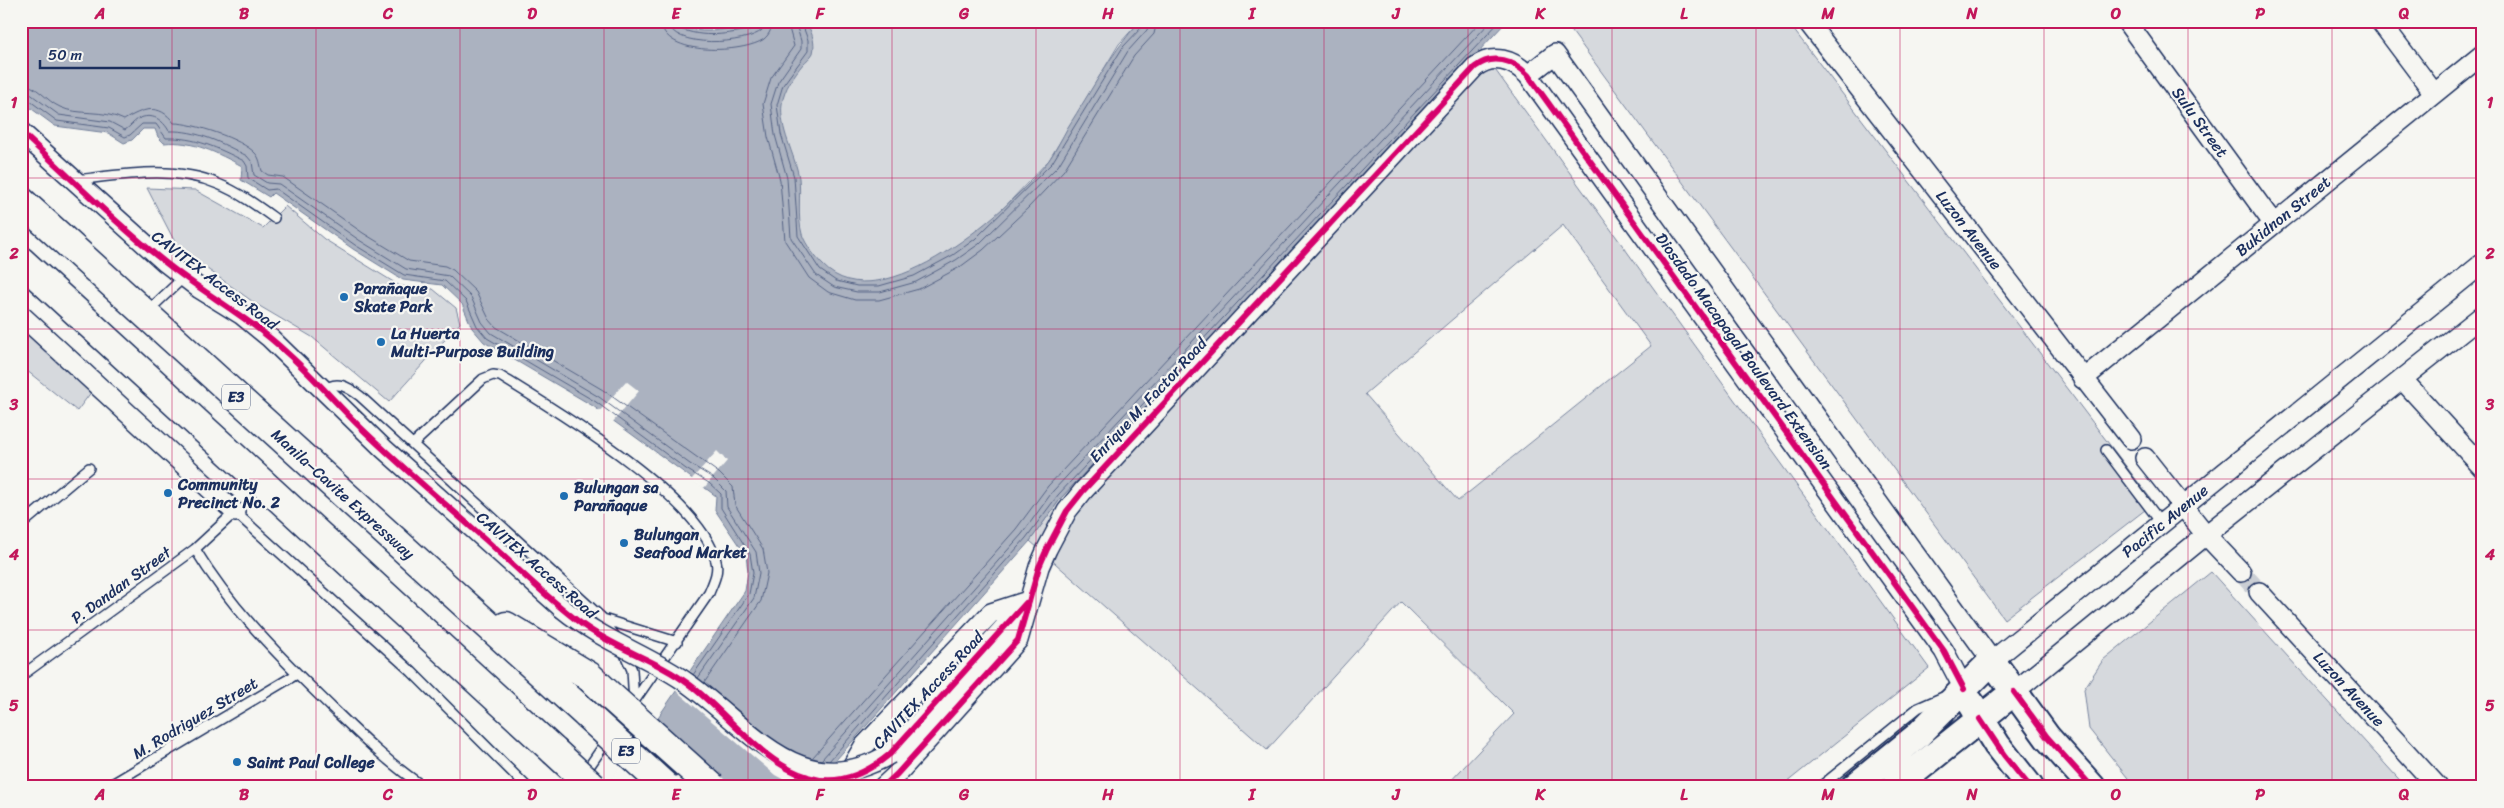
<svg xmlns="http://www.w3.org/2000/svg" width="2504" height="808" font-family="Sriracha,sans-serif">
<style>
.green{fill:#d6d9dd;stroke:#78849e;fill-rule:evenodd}
.water{fill:#abb2c0;stroke:#717e99}
.pier{fill:#f6f6f2}
.lines{fill:none;stroke-linecap:round;stroke-linejoin:round}
.shore{stroke:#556385;stroke-width:1}
.street-tunnel{stroke:#caced4;stroke-width:19;stroke-dasharray:19 9;stroke-linecap:butt}
.lane-casing{stroke:#1b2f5e;stroke-width:12}
.street-casing{stroke:#1b2f5e;stroke-width:22}
.secondary-casing{stroke:#1b2f5e;stroke-width:30}
.highway-casing{stroke:#1b2f5e;stroke-width:31}
.lane{stroke:#f6f6f2;stroke-width:9}
.street{stroke:#f6f6f2;stroke-width:19}
.secondary{stroke:#f6f6f2;stroke-width:26}
.highway{stroke:#f6f6f2;stroke-width:28}
.street-bridge-casing{stroke:#1b2f5e;stroke-width:22;stroke-linecap:butt}
.highway-bridge-casing{stroke:#1b2f5e;stroke-width:31;stroke-linecap:butt}
.street-bridge{stroke:#f6f6f2;stroke-width:19}
.highway-bridge{stroke:#f6f6f2;stroke-width:28}
.cycleway-casing{stroke:#f6f6f2;stroke-width:9}
.cycleway{stroke:#d6006c;stroke-width:6}
.grid{fill:none;stroke:#c2185b;stroke-width:1;stroke-opacity:0.55}
.poi-dot{fill:#1f6fb2;stroke:#f6f6f2;stroke-width:2}
.labels{text-anchor:middle;dominant-baseline:central;stroke-width:4.5;stroke-linejoin:round;paint-order:stroke}
.shield{fill:#f6f6f2;stroke:#5d6b8a;stroke-width:1}
.shield-label{font-size:15px;font-weight:bold;fill:#1b2f5e}
.street-label{font-size:16px;fill:#1b2f5e;stroke:#f6f6f2}
.poi-label{font-size:16px;font-weight:bold;fill:#1b2f5e;stroke:#f6f6f2;text-anchor:start}
.neatline{fill:none;stroke:#c2185b;stroke-width:2}
.grid-label{font-size:16px;text-anchor:middle;font-weight:bold;fill:#c2185b}
</style>
<rect width="100%" height="100%" fill="#f6f6f2"/>
<filter id="ink" filterUnits="userSpaceOnUse"><feTurbulence type="fractalNoise" baseFrequency=".02" numOctaves="2"/><feDisplacementMap in="SourceGraphic" scale="10" xChannelSelector="R" yChannelSelector="G"/><feConvolveMatrix kernelMatrix="1 2 1 2 8 2 1 2 1" color-interpolation-filters="sRGB"/></filter>
<g filter="url(#ink)">
<path class="green" d="M324,21H1140L1119,44L1049,160L889,329Z
M1564,21H1787L2154,503L2004,619Z
M1480,49L1929,668L1781,787H1445L1514,714L1401,602L1267,750L1030,541L1061,498ZM1563,225L1651,346L1458,501L1365,394Z
M147,188L195,190L263,228L285,206L324,239L400,286L433,289L456,308L460,323L389,402L312,337L256,304L178,248Z
M21,328L92,391L77,411L21,366Z
M2211,572L2406,787H2135L2089,729L2084,689L2103,660Z"/>
<path class="water" d="M21,21H677C700,42 739,24 765,21C777,20 791,21 804,21C811,27 816,43 813,53C811,57 806,61 803,64C794,75 784,89 782,104C779,129 795,154 799,178C801,196 797,216 802,234C805,244 816,258 823,265C881,326 1014,206 1049,160C1056,150 1062,138 1068,127C1091,91 1111,53 1140,21H1507L1061,498L1030,541L812,787H610L745,591L748,572L746,556L715,510L716,496L593,406L484,342L472,328L462,304L442,285L403,280L353,249L273,193L269,197L241,180L242,166C217,153 193,140 164,143L158,137L155,129H143L132,140L124,143L108,133L55,126L21,101Z"/>
<path class="pier" d="M626,381L639,391L612,423L598,413Z
M717,451L727,461L704,488L691,480Z
M688,669L789,754L833,767L815,787H797L775,775L674,689Z
M652,721L725,787H607Z"/>
<g class="lines">
<path class="shore" d="M661,21C662,58 745,53 764,39C770,34 772,28 772,21
M668,21C670,50 748,44 762,30L765,21
M674,21L678,28C705,39 726,34 754,29L758,21
M787,21L794,46L771,78L763,104L768,137L780,180L785,241L809,278L828,292L855,300H879L919,289L960,267L983,250L1028,208L1064,170L1134,56L1154,34L1157,21
M795,21L801,41V49L778,82L771,104L775,135L787,178L791,238L816,275L834,287L857,292H880L916,282L956,260L979,244L1058,166L1128,51L1147,30L1150,21
M801,21L808,40V51L783,85L777,105L781,134L794,177L798,236L820,270L836,281L857,286H879L914,276L953,255L975,239L1052,163L1123,47L1142,27L1143,21
M21,84C37,84 46,101 60,107C78,116 103,109 124,120C142,109 159,102 174,123C193,123 242,139 255,153C260,158 260,164 262,171L268,175L283,177L363,233L409,261L445,266L453,270L476,292L489,319L496,327L603,390L719,473L733,487L735,505L763,549L767,573L761,601L704,683
M21,91L29,93L59,115L110,122L125,130C130,127 133,122 138,119C152,112 163,120 169,131C197,130 222,143 247,156L252,162L254,175L267,183L279,184L359,240L406,269L449,276L471,297L482,322L491,333L599,397L690,464L713,478L726,491L727,507L756,552L759,573L754,598L698,678
M21,98H26L57,121L109,128L125,137L130,135L142,124H156L166,138C195,137 218,148 244,161L247,166L248,178L267,190L276,189L355,245L404,275L445,281L466,301L477,326L487,338L596,402L686,469L709,483L721,494V508L750,554L753,573L749,594L693,675
M813,757L1016,529L1048,486L1481,21
M822,759L1022,534L1053,491L1491,21
M829,761L1026,538L1058,495L1500,21"/>
<path class="street-tunnel" d="M2241,572L2259,592"/>
<g class="lane-casing">
<path id="lane" d="M76,180C122,175 174,165 218,184C238,192 256,205 274,218
M148,311L184,277
M324,391C336,379 348,387 360,396L602,618L617,639
M413,444L483,379L493,375L500,376C555,410 701,497 716,561C719,572 713,583 709,593L584,774
M2106,450L2162,524
M21,525L89,468
M195,549C229,605 274,651 321,697C354,729 385,761 424,787
M603,619L677,642
M623,650L632,670L634,703
M21,676L195,549L235,512L412,672L527,787
M107,787L297,674
M1820,787L1918,708L1943,697"/>
</g>
<g class="street-casing">
<path id="street" d="M1807,21L2131,439
M2126,21L2273,223
M2380,21L2434,93
M1528,75L1555,54L1992,661L2483,263
M21,132L165,262L200,289L242,315L270,338L384,449L562,608
M21,315L235,512
M2083,379L2483,54
M2402,379L2483,468
M2145,458L2206,535L2241,572
M2259,592L2438,787
M2014,692L2206,535L2483,315
M890,754L1025,604
M840,787L864,746L991,613L1028,601
M883,787L897,774L1018,640L1039,567L1047,549L1067,511L1083,491L1475,67C1493,53 1513,60 1528,75L1944,651L1964,689"/>
</g>
<g class="secondary-casing">
<path id="secondary" d="M1971,703L1997,745L2030,787
M1854,787L1917,736L1992,661L2047,737L2092,787
M1895,787L2014,692"/>
</g>
<g class="highway-casing">
<path id="highway" d="M21,201L587,715
M21,261L554,751
M506,626L589,676L607,693"/>
</g>
<use href="#lane" class="lane"/>
<use href="#street" class="street"/>
<use href="#secondary" class="secondary"/>
<use href="#highway" class="highway"/>
<g class="street-bridge-casing">
<path id="street-bridge" d="M562,608C601,640 640,652 680,678C749,724 798,808 890,754"/>
</g>
<g class="highway-bridge-casing">
<path id="highway-bridge" d="M607,693L712,787
M587,715L666,787
M554,751L593,787"/>
</g>
<use href="#street-bridge" class="street-bridge"/>
<use href="#highway-bridge" class="highway-bridge"/>
<g class="cycleway-casing">
<path id="cycleway" d="M21,132C69,176 115,223 166,263C206,295 250,318 287,353C312,375 334,401 358,425C399,465 443,502 486,540C518,569 549,600 583,625C616,649 657,660 690,685C727,713 763,764 808,777C839,787 867,773 890,754L1026,603
M2014,692L2047,737L2092,787
M1980,719L2004,755L2030,787
M883,787L897,774L1018,640L1039,567L1047,549L1067,511L1083,491L1475,67C1493,53 1513,60 1528,75L1944,651L1964,689"/>
</g>
<use href="#cycleway" class="cycleway"/>
</g>
</g>
<path class="grid" d="M172,21V787M316,21V787M460,21V787M604,21V787M748,21V787M892,21V787M1036,21V787M1180,21V787M1324,21V787M1468,21V787M1612,21V787M1756,21V787M1900,21V787M2044,21V787M2188,21V787M2332,21V787M21,178H2483M21,329H2483M21,479H2483M21,630H2483"/>
<g class="poi-dot">
<circle cx="344" cy="297" r="5"/>
<circle cx="381" cy="342" r="5"/>
<circle cx="168" cy="493" r="5"/>
<circle cx="564" cy="496" r="5"/>
<circle cx="624" cy="543" r="5"/>
<circle cx="237" cy="762" r="5"/>
</g>
<g class="labels">
<g class="shield">
<rect x="222" y="384.5" width="28" height="25" rx="4"/>
<rect x="612" y="738.5" width="28" height="25" rx="4"/>
</g>
<g class="shield-label">
<text x="236" y="397">E3</text>
<text x="626" y="751">E3</text>
</g>
<g class="street-label">
<text transform="translate(2200 122) rotate(54)">Sulu Street</text>
<text transform="translate(2283 216) rotate(-39)">Bukidnon Street</text>
<text transform="translate(1969 230) rotate(52)">Luzon Avenue</text>
<text transform="translate(215 280) rotate(37)">CAVITEX Access Road</text>
<text transform="translate(1744 351) rotate(54)">Diosdado Macapagal Boulevard Extension</text>
<text transform="translate(1148 400) rotate(-47)">Enrique M. Factor Road</text>
<text transform="translate(343 494) rotate(42)">Manila–Cavite Expressway</text>
<text transform="translate(2165 521) rotate(-39)">Pacific Avenue</text>
<text transform="translate(537 565) rotate(41)">CAVITEX Access Road</text>
<text transform="translate(121 585) rotate(-36)">P. Dandan Street</text>
<text transform="translate(2349 689) rotate(47)">Luzon Avenue</text>
<text transform="translate(928 690) rotate(-47)">CAVITEX Access Road</text>
<text transform="translate(195 718) rotate(-31)">M. Rodriguez Street</text>
</g>
<g class="poi-label">
<text x="354" y="288">Parañaque<tspan x="354" dy="18">Skate Park</tspan></text>
<text x="391" y="333">La Huerta<tspan x="391" dy="18">Multi-Purpose Building</tspan></text>
<text x="178" y="484">Community<tspan x="178" dy="18">Precinct No. 2</tspan></text>
<text x="574" y="487">Bulungan sa<tspan x="574" dy="18">Parañaque</tspan></text>
<text x="634" y="534">Bulungan<tspan x="634" dy="18">Seafood Market</tspan></text>
<text x="247" y="762">Saint Paul College</text>
</g>
</g>
<rect width="2504" height="808" fill="none" stroke="#f6f6f2" stroke-width="55"/>
<path d="M40 60v8h139v-8" fill="none" stroke="#1b2f5e" stroke-width="2.5"/>
<text x="48" y="60" font-size="15" fill="#1b2f5e" stroke="#f6f6f2" stroke-width="4" paint-order="stroke">50 m</text>
<rect x="28" y="28" width="2448" height="752" class="neatline"/>
<g class="grid-label">
<text x="100" y="19">A</text>
<text x="244" y="19">B</text>
<text x="388" y="19">C</text>
<text x="532" y="19">D</text>
<text x="676" y="19">E</text>
<text x="820" y="19">F</text>
<text x="964" y="19">G</text>
<text x="1108" y="19">H</text>
<text x="1252" y="19">I</text>
<text x="1396" y="19">J</text>
<text x="1540" y="19">K</text>
<text x="1684" y="19">L</text>
<text x="1828" y="19">M</text>
<text x="1972" y="19">N</text>
<text x="2116" y="19">O</text>
<text x="2260" y="19">P</text>
<text x="2404" y="19">Q</text>
<text x="14" y="108">1</text>
<text x="2490" y="108">1</text>
<text x="14" y="259">2</text>
<text x="2490" y="259">2</text>
<text x="14" y="410">3</text>
<text x="2490" y="410">3</text>
<text x="14" y="560">4</text>
<text x="2490" y="560">4</text>
<text x="14" y="711">5</text>
<text x="2490" y="711">5</text>
<text x="100" y="800">A</text>
<text x="244" y="800">B</text>
<text x="388" y="800">C</text>
<text x="532" y="800">D</text>
<text x="676" y="800">E</text>
<text x="820" y="800">F</text>
<text x="964" y="800">G</text>
<text x="1108" y="800">H</text>
<text x="1252" y="800">I</text>
<text x="1396" y="800">J</text>
<text x="1540" y="800">K</text>
<text x="1684" y="800">L</text>
<text x="1828" y="800">M</text>
<text x="1972" y="800">N</text>
<text x="2116" y="800">O</text>
<text x="2260" y="800">P</text>
<text x="2404" y="800">Q</text>
</g>
</svg>
